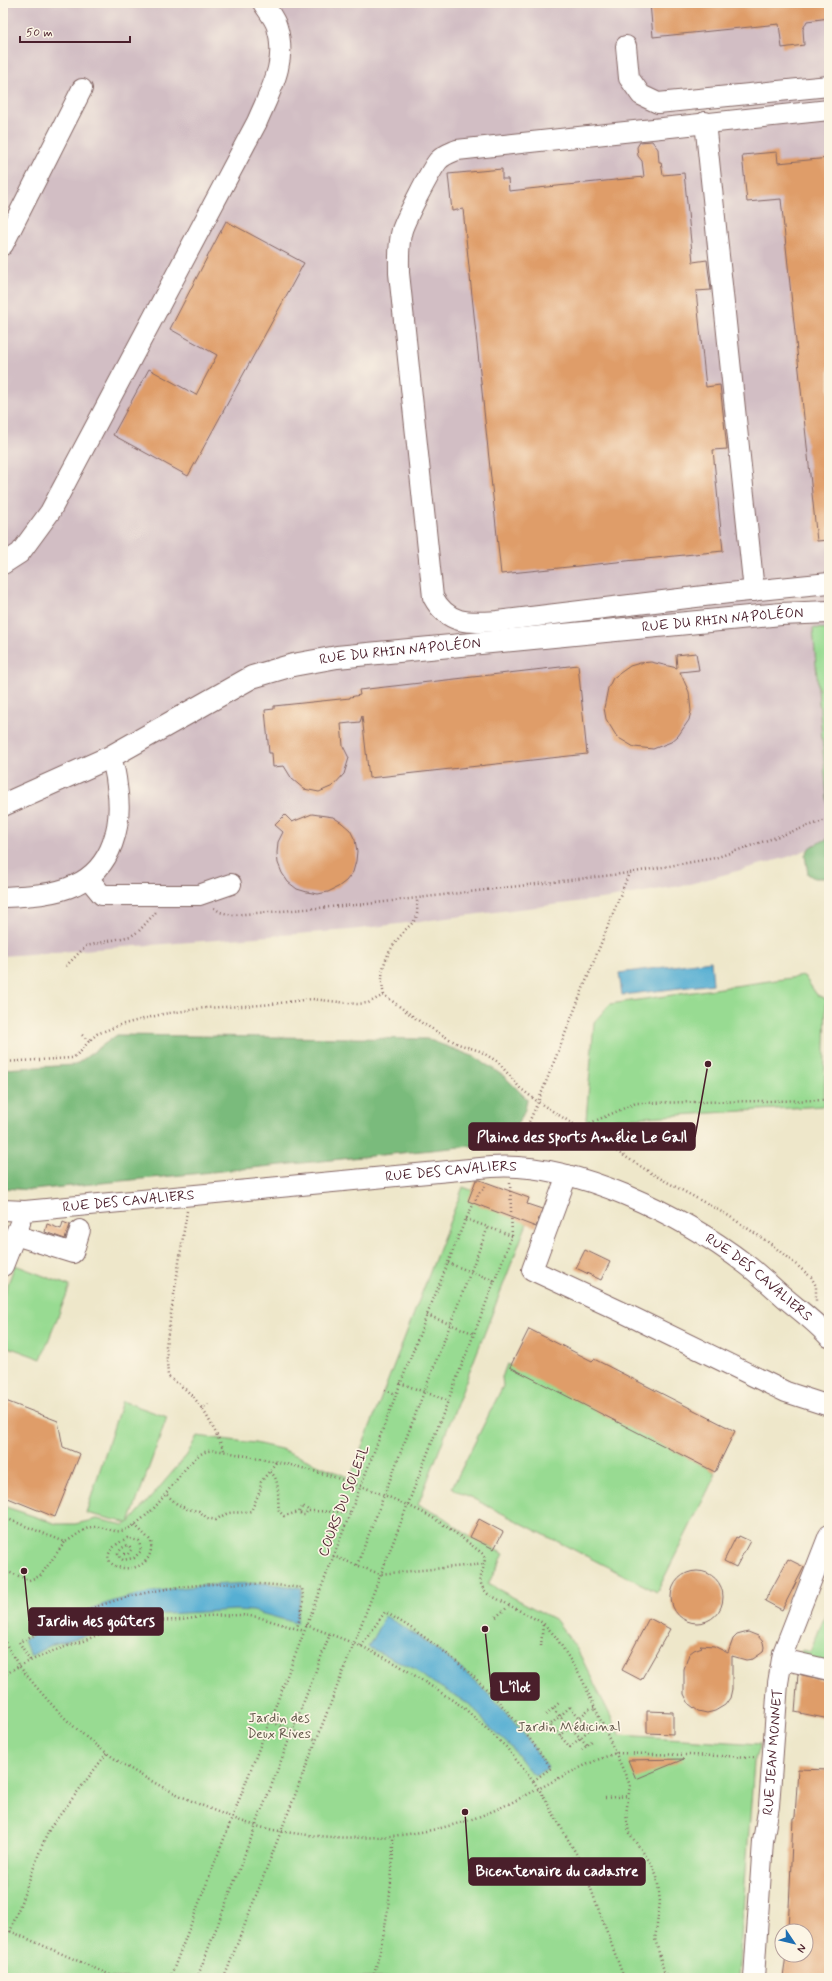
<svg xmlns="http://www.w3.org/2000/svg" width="832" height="1981" font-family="Mynerve,sans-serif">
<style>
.industrial{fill:#d2bec4}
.green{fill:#98db92;stroke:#717d5e}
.forest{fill:#7abb7c;stroke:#626d54}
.water{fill:#56afd3;stroke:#50677f}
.building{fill:#df9d69}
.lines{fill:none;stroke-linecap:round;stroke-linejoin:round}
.minor-casing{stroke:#836563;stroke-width:22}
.major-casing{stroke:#836563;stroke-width:24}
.path{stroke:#836563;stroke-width:2.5;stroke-dasharray:1 3;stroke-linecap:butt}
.minor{stroke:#fff;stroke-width:20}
.major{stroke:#fff;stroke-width:22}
.labels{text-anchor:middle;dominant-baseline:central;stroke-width:3.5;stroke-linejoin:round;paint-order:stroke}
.street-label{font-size:14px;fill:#4a1f2b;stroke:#fcf5e5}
.park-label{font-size:14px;fill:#61574a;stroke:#fcf5e5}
.leader{fill:none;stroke:#4a1f2b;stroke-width:1.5}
.callout-dot{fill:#4a1f2b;stroke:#fcf5e5;stroke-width:1.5}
.callout{fill:#4a1f2b;stroke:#4a1f2b;stroke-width:1.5}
.callout-label{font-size:15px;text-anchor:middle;font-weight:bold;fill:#fff}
</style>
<rect width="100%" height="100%" fill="#fcf5e5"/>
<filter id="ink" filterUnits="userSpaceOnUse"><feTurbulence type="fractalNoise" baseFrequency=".025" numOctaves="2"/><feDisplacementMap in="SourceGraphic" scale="8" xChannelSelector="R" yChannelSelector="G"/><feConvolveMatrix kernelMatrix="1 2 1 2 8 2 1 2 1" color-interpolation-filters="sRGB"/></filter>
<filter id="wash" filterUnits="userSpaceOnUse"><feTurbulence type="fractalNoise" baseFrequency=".012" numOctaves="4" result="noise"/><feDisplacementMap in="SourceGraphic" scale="16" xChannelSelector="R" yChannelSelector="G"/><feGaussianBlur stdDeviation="0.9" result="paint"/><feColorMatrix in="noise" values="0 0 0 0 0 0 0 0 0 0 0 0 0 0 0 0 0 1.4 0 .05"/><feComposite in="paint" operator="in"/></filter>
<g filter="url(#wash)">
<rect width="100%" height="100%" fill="#eee7ca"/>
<path class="industrial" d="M3,3H829V841L788,857L690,884L609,898L350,930L3,956Z"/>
<path class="green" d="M813,628L829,629L828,811Z
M804,976L817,995L826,999L824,1106L614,1119L605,1131L586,1120L594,1022L610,1004Z
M463,1187L531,1213L418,1505L439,1514L470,1537L504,1554L488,1584L556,1620L577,1649L620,1735L760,1744L754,1762L738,1978H3V1506L57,1524H75L97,1519L124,1525L128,1523L86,1513L122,1401L167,1417L129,1523L187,1455L197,1436L255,1443L281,1449L350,1478Z
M15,1265L70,1286L41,1359L3,1345V1297Z
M507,1364L715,1472L714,1478L657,1592L452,1488L503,1386L502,1377Z
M829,1606V1665L798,1658L802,1650L810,1652Z"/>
<path class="forest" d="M829,838V878H814L808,874L805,855L810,847Z
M117,1035L427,1039L475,1057L505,1077L527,1099C524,1124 511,1131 491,1144L32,1190L3,1188V1069L75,1065Z"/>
<path class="water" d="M711,961L713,984L622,995L619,973Z
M265,1583L302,1588L296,1623L253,1611L235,1610L131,1616L112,1621L85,1636L53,1644L30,1656L24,1640C44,1630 64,1620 85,1611C142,1588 205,1584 265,1583Z
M385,1616C455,1657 503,1701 548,1768L535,1775L526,1767L511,1747L487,1725L472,1706L427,1679L415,1669L368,1647Z"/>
<g id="blocks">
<path class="building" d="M650,3H829V18L807,21L803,29L804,45L782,48L779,24L653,37Z
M652,141L658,149L659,162H661L663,175L684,173L693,262L707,260L711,290L696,291L706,387L720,385L727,449L713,450L723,551L501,574L463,209L452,211L448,174L502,169V179H508L509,191L644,177L642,161L638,156L637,147L640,142Z
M777,152L778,163L829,158V540L817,541L781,199L747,202L742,155Z
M226,221L304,263L188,476L113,435L149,369L196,395L217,355L170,329Z
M696,653L699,670L680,672L689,692L691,711L689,720L678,736L671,742L653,749L634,747L617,737L606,719L604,708L608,688L613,678L630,666L640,663L651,662L677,668L676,655Z
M578,665L587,754L369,778L362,716L360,722L341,724L343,746L349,758L344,774L333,786L319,792L304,789L292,779L284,766L273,767L272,753H269L265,710L274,709V706L350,698V697L360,695L359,690Z
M312,814L333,817L342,823L350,830L355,840L357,851L356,861L353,872L346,881L338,887L328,892L318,894L307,892L297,889L288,882L282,873L278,863L277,853L278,842L283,832L275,825L285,815L292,822Z
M476,1180H480L529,1198L527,1204L542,1209L536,1227L468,1201Z
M63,1222L70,1225L65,1239L45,1232L47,1224L61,1229Z
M585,1250L610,1262L601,1280L576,1268Z
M529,1329L592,1361L594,1359L735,1431L715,1472L510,1367Z
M3,1400L58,1421L63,1447L80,1454L55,1517L3,1496Z
M479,1519L503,1532L494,1549L470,1537Z
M739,1536L750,1541L736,1567L724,1561L736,1537L738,1538Z
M788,1559L804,1567L782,1610L765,1601Z
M671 1597a26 26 0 1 1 52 0a26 26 0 1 1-52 0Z
M649,1618L670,1629L641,1680L622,1670Z
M748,1632L758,1636L763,1642L764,1647L763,1652L753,1659L746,1660L732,1656V1689L730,1698L725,1705L715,1711L707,1713L698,1711L689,1704L684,1694V1669L689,1654L694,1650L702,1647L700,1645L714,1646L728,1653L733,1639L737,1635Z
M798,1674L829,1681V1719L795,1712Z
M647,1711L673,1712V1734L647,1733Z
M684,1759L636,1779L628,1760Z
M798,1769L829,1770V1978H783L786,1955H806V1931H788L793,1818L795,1817Z"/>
</g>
</g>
<g filter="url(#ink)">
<use href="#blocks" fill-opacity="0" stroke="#836563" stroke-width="1"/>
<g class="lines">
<g class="minor-casing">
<g id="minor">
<path d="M626,46L629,78L641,95L658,103L829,86"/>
<path d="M829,110L457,150C450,153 443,155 438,161C430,171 406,218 402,230C398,244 399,259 399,273L433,597C448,625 469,623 497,621L729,593L829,583"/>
<path d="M705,122L754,591"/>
<path d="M3,245L82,89"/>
<path d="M3,564L20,553L50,512L257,122C270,91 288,62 277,27C275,19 267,10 263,3"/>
<path d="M88,878L102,895H199L231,884"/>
<path d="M3,897C26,896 54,895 75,885C113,868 123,824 117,786C116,776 115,767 110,757"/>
<path d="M567,1175L532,1270L622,1312L786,1392L829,1406"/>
<path id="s1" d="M3,1210L25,1211L491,1167C574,1161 682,1215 747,1265C760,1275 771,1286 784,1297C799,1310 816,1322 829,1337"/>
<path d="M15,1235L73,1253L80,1230"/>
<path d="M3,1266L20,1223"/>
<path d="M782,1659L829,1670"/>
<path id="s2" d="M754,1978L763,1841L769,1806L778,1683L783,1653L829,1535"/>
</g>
</g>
<g class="major-casing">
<g id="major">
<path id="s3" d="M3,805L110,757L252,677L293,665L337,657L781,614L829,612"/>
</g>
</g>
<path class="path" d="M214,908L220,912L232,915L367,904L629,873L715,858L829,819
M66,966L86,946L131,936L139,931L156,912
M384,995C378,971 386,953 402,934C406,928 412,925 416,918C418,912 417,905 417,899
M82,1035L89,1041
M3,1062L73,1058L81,1051L89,1041L97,1034L120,1025L163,1014L204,1008L263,1005L312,999L357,1004L368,1003L384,995L422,1023L458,1044L480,1051L498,1062L520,1088L538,1102L656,1176L729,1216L771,1244L811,1277L816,1286V1301
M579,1128L636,1103L829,1100
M516,1151L538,1102L629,873
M187,1211L166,1346L168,1376C173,1381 179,1384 185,1389C204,1405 214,1430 225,1452
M466,1219L512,1236
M448,1263L495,1281
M427,1315L475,1334
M400,1383L449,1401
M385,1390L396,1394
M201,1409L208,1404
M270,1472C281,1479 277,1498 279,1511L284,1516L299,1512L303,1506L308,1510L305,1515H302L299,1512
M167,1495L177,1504L187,1509L199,1511L207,1518L216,1520C232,1508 234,1515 251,1511L260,1491L261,1482L277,1461
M309,1511L350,1512
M3,1517L65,1542C74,1538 84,1527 94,1527C101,1526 108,1530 115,1531C128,1533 139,1521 149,1513C165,1499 189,1457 205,1452C215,1448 230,1453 241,1455C303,1465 367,1485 424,1513C445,1524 463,1539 482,1553L485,1558C484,1574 474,1581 488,1594L543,1623L556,1637L582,1679L630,1785L626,1814L629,1833L651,1863L657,1876L660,1902L655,1939L664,1971L669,1978
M124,1554H128L131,1550L130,1547L128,1545L122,1548L118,1553L120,1558L123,1560L134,1558L141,1551L139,1541L127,1538C72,1567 157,1587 151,1541L134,1524
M333,1556L380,1574L485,1564
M357,1565L488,1227
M3,1570L29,1580L40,1576L65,1542
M496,1617L509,1606
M306,1625L361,1646L397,1664L463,1707L506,1747L539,1789L581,1862L624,1978
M3,1639L19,1666L50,1652L83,1641L119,1626L139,1621L182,1620L205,1616L241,1615L258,1617L304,1631
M361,1646L385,1612C458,1655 503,1699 551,1768L533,1781
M541,1646L543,1624
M30,1660L19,1642C41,1632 63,1620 85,1611C154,1584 230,1578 302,1588L304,1601L297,1628
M3,1676L19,1666C34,1684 49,1703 66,1719C108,1760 159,1788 213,1810C235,1819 257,1828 280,1831C343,1842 408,1840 469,1820C521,1803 565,1770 616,1753L756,1757
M570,1707L590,1729L570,1747L550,1725Z
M553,1709L587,1745
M546,1715L559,1703
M269,1721L317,1740
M560,1736L589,1709L595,1707
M582,1750L593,1740
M605,1798L628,1796
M3,1928L117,1978
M10,1932L41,1848L50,1828L107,1753
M170,1978L427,1315L464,1223L479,1193L487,1185
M197,1978L330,1634
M224,1978L512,1236L510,1183
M373,1978C386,1931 393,1886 393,1837"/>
<use href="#minor" class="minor"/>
<use href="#major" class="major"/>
</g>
</g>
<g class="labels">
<g class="street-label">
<text stroke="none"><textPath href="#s3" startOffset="755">RUE DU RHIN NAPOLÉON</textPath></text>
<text stroke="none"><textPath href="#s3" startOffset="431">RUE DU RHIN NAPOLÉON</textPath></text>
<text stroke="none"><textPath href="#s1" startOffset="450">RUE DES CAVALIERS</textPath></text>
<text stroke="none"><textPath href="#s1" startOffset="126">RUE DES CAVALIERS</textPath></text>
<text stroke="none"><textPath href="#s1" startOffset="786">RUE DES CAVALIERS</textPath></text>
<text transform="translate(344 1501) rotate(-69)">COURS DU SOLEIL</text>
<text stroke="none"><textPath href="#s2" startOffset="227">RUE JEAN MONNET</textPath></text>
</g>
<g class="park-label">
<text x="279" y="1718">Jardin des<tspan x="279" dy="16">Deux Rives</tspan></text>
<text x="569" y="1727">Jardin Médicinal</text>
</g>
</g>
<path class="leader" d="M708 1064L695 1137M24 1571L29 1621M485 1629L491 1687M465 1812L469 1871"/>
<g class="callout-dot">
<circle cx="708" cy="1064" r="4"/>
<circle cx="24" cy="1571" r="4"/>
<circle cx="485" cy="1629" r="4"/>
<circle cx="465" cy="1812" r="4"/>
</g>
<g class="callout">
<rect x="469" y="1123" width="226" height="27" rx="4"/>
<rect x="29" y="1608" width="134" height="27" rx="4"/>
<rect x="491" y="1673" width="48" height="27" rx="4"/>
<rect x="469" y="1858" width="176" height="27" rx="4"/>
</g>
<g class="callout-label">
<text x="582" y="1142">Plaine des sports Amélie Le Gall</text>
<text x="96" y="1626">Jardin des goûters</text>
<text x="515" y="1692">L'îlot</text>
<text x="557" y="1876">Bicentenaire du cadastre</text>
</g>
<rect width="832" height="1981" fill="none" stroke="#fcf5e5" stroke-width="16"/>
<g transform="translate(794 1943) rotate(125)"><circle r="19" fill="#fcf5e5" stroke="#b59f9b"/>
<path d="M0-3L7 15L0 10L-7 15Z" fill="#1f6fb2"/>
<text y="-6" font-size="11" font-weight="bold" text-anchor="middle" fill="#4a1f2b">N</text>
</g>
<path d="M20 36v6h110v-6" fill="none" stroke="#4a1f2b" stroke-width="2"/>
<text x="26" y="36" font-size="12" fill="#4a1f2b" stroke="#fcf5e5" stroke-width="3" paint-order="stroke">50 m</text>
</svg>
